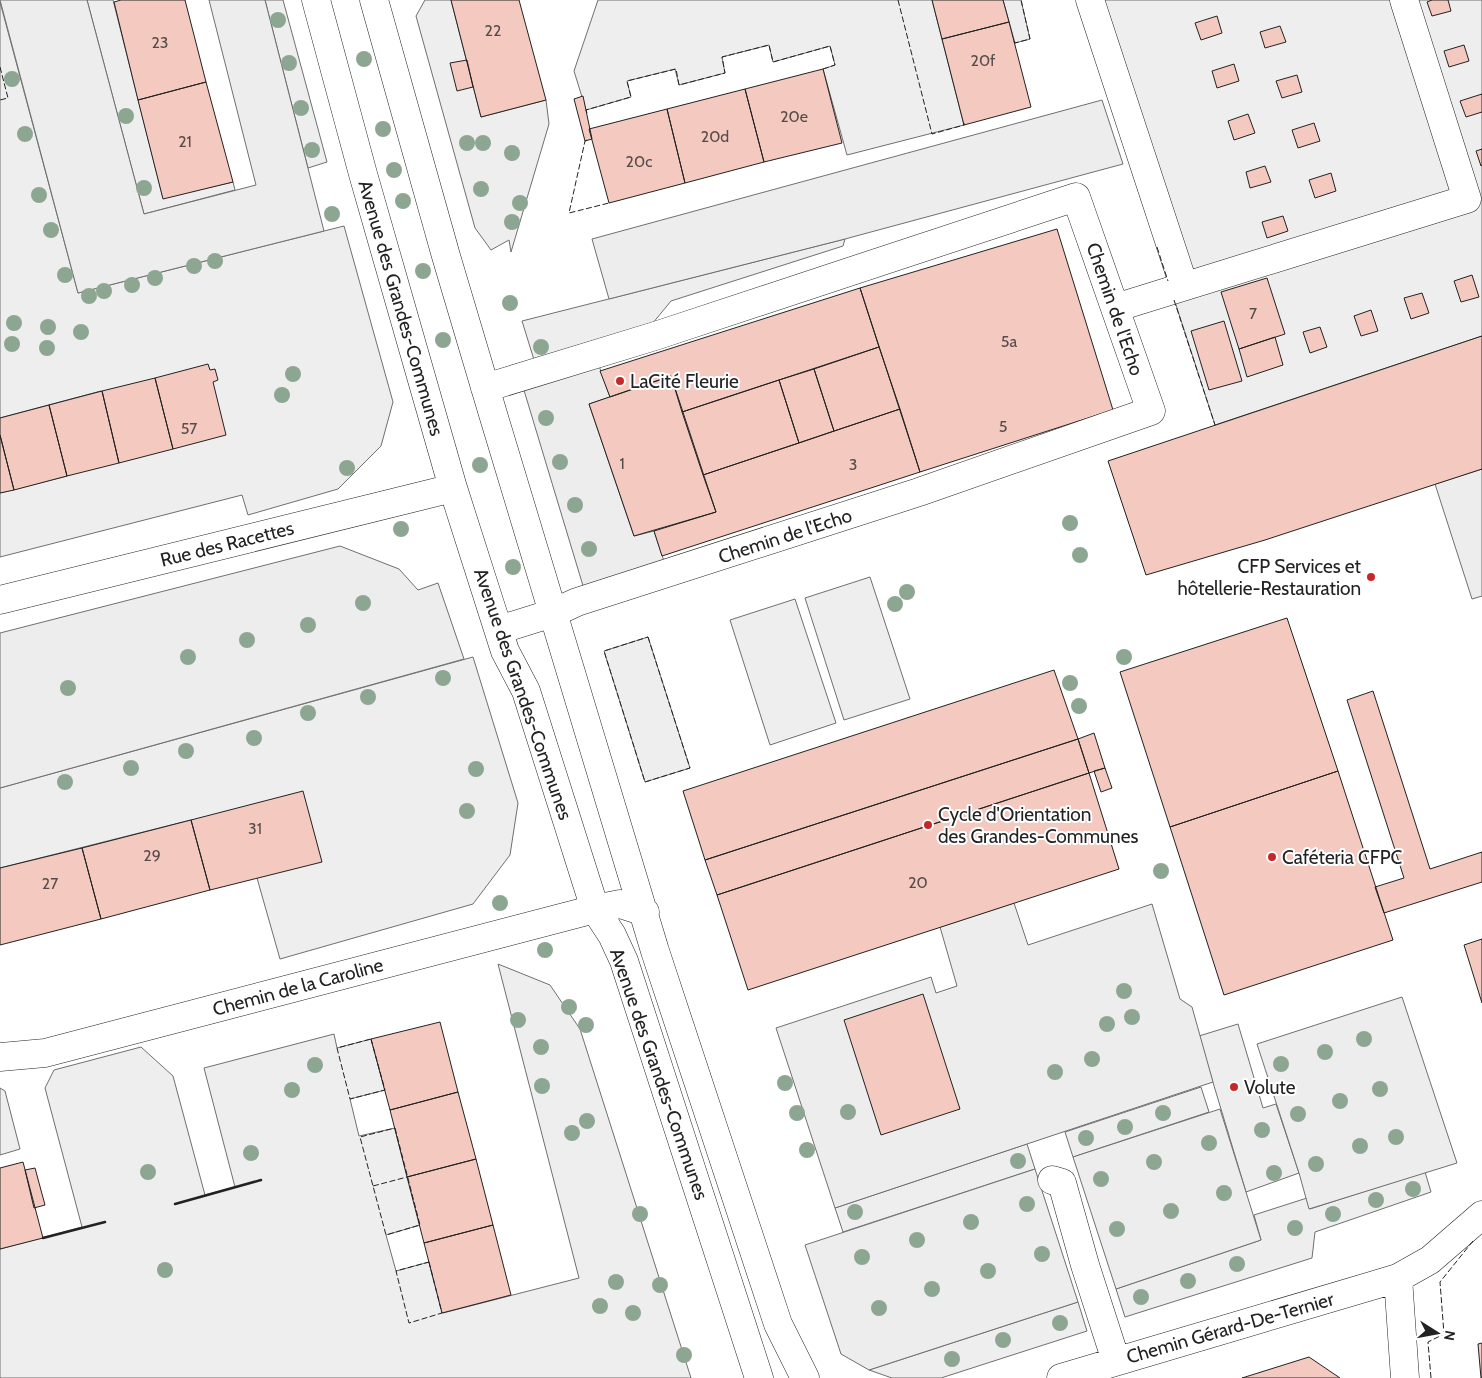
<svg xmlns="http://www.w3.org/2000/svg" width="1482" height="1378" font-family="Cabin,sans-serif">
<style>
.green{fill:#eee;stroke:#6f6f6f}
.parking{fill:#ededed;stroke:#6f6f6f}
.building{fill:#f3c9c0;stroke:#222}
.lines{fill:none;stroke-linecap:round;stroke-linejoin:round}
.minor-casing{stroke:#222;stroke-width:29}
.minor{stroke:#fff;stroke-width:28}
.fence{stroke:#222;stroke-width:1;stroke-dasharray:6 2.5;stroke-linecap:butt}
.wall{stroke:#222;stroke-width:2.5}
.tree{fill:#8da692}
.poi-dot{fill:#c62828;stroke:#fff;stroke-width:2}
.labels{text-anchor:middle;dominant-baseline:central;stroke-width:4;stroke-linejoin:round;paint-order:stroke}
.number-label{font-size:16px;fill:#564c4a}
.street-label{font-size:19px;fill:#222;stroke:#fff}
.poi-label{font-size:19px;fill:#222;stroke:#fff;text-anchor:start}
</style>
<rect width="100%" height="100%" fill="#fff"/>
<path class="green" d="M87,0H113L163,198L233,182L235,190L144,214Z
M265,0H283L327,162L308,168Z
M425,0H451L481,117L546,100L549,124L511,252L509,240L491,250L475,228L416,16Z
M598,0H932L964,125L847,155L823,69L835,65L830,46L773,62L769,45L722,57L725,73L679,85L675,69L627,81L631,97L586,110L574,71Z
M1003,0H1021L1030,39L1015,43Z
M1077,0H1482V336L1215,425Z
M0,2L78,293L344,226L393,402L381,446L338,489L248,515L242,495L0,557V493L67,476L101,391L0,418Z
M845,239L843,246L671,301L652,324L535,363L522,321Z
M870,577L910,699L844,720L805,598Z
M795,599L836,723L770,745L730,620Z
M648,637L690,768L645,782L604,651Z
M473,657L518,803L510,855L473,904L280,959L257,878L191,820L0,868V788Z
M498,964L550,985L580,1029L691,1378H0V1249L82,1227L45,1088L54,1070L141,1047L173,1076L205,1195L235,1187L204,1068L334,1034L337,1048L371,1039L385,1090L350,1099L359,1136L395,1128L420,1225L386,1235L396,1271L429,1262L443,1313L579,1278Z
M1238,1024L1263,1108L1276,1104L1299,1173L1246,1192L1199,1036Z
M1201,1087L1209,1112L1073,1157L1065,1132Z
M0,1088L5,1091L20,1149L0,1155Z
M1027,1144L1035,1169L843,1232L835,1208Z
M1425,1172L1431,1192L1315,1232L1312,1258L1125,1317L1116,1289L1261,1240L1254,1215L1307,1198L1310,1209Z
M1078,1302L1087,1331L941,1378H892L869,1370Z"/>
<path class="parking" d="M0,0H87L144,214L256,185L209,0H265L324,231L78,293Z
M1102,100L1123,164L845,239L609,299L592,239Z
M598,363L610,397L589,404L634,536L654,531L668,573L587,599L523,387Z
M1482,469V596L1472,599L1435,484Z
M340,546L399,569L418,590L438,583L464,659L0,788V633Z
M1014,903L1028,945L1152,904L1180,999L1192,1007L1213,1082L835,1208L776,1028L931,977L936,993L957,986L940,927Z
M1402,997L1457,1163L1309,1209L1299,1173L1257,1044Z
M1220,1109L1261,1240L1116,1289L1073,1157Z
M1035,1169L1078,1302L869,1370L841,1354L805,1245Z"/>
<path class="building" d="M121,0H185L206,82L138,100L114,2Z
M451,0H519L546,100L481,117Z
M932,0H1003L1009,22L942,39Z
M1432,0H1448L1451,11L1432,16L1427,2Z
M1217,16L1222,33L1201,40L1195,23Z
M1009,22L1031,107L964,125L942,39Z
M1280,26L1286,42L1265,48L1260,32Z
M1464,45L1469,61L1449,67L1444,51Z
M467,60L473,87L457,91L450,63Z
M1234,64L1239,81L1217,88L1212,71Z
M823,69L842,143L764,162L745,89Z
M1297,75L1302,92L1282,98L1276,81Z
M206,82L233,182L163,199L138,100Z
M745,89L764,162L685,183L667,109Z
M1482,94V112L1466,117L1460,101Z
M583,96L592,139L585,141L574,99Z
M667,109L685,183L609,203L589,129Z
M1248,114L1255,133L1234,140L1228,121Z
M1314,123L1320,141L1298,148L1292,130Z
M1482,149V165L1481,166L1476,151Z
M1265,166L1271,182L1250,188L1246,172Z
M1331,173L1336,191L1315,198L1309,180Z
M1283,216L1288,231L1267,238L1262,222Z
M1057,229L1113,410L920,472L860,288Z
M1472,275L1479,297L1461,302L1454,281Z
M1267,278L1285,334L1239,349L1221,292Z
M860,288L879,347L682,412L671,376L610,397L600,371Z
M1422,293L1429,313L1411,319L1404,298Z
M1371,310L1378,331L1361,336L1354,316Z
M1224,321L1242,381L1209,390L1191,331Z
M1320,327L1327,347L1310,353L1303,332Z
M1482,336V469L1265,540L1146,575L1108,461Z
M1275,337L1283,365L1247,377L1239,349Z
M879,347L900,409L834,431L814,369Z
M208,364L210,370L215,369L218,380L213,382L226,435L173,449L155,378Z
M814,369L834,431L799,443L779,380Z
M671,376L716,512L634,536L589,404Z
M155,378L173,449L119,463L102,391Z
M779,380L799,443L703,475L682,412Z
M102,391L119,463L67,476L49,405Z
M49,405L67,476L14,490L0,435V418Z
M900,409L920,472L662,556L654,531L716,512L703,475Z
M0,435L14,490L0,493Z
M1287,618L1338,771L1170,827L1120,672Z
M1054,670L1078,739L705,860L683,791Z
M1373,691L1430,869L1482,852V882L1384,913L1375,887L1404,878L1347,700Z
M1094,733L1105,768L1089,773L1078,739Z
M1078,739L1089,773L717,895L705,860Z
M1105,768L1112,788L1101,792L1094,771Z
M1338,771L1393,940L1224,995L1170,827Z
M1089,773L1119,869L748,990L717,895Z
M303,791L322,862L210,890L191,820Z
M191,820L210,890L101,919L82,848Z
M82,848L101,919L0,945V868Z
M1482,939V1003L1464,945Z
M923,994L960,1109L881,1135L844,1020Z
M440,1022L458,1092L390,1110L371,1039Z
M458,1092L476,1159L407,1177L390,1110Z
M476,1159L493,1225L424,1243L407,1177Z
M23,1162L43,1238L0,1249V1168Z
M35,1168L45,1205L34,1208L25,1170Z
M493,1225L511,1295L442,1313L424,1243Z
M1482,1343V1378H1481L1478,1344Z
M1309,1357L1340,1378H1242Z"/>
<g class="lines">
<g class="minor-casing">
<path id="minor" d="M316,0L363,174L453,488L505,651L526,691L595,909L612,935L624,961L759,1378
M374,0L446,256L493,414L655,951L778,1324L805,1378
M1090,0L1184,286
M1115,308L1467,199L1404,0
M485,388L655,336L1076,197L1151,411L919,492L577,602L553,613L499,630
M0,600L453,488
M0,1057L45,1053L595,909L620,904L645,912
M1052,1180L1062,1183L1085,1265L1116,1361
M1398,1278L1430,1260L1482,1215
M1061,1378L1398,1278L1405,1378"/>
</g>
<use href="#minor" class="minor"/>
<path class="fence" d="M898,0L932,134L964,125V123
M1014,41L1015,43L1030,39L1021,0
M0,67L8,98L0,100
M587,113L586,110L631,97L627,81L676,69L679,85L725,73L722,57L769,45L773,62L830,46L835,65L823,69
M587,140L585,141L569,213L609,203
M1157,247L1168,281
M1174,300L1215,425
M648,637L690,768L645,782L604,651Z
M371,1039L385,1090L350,1099L337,1048Z
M395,1128L420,1225L386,1235L360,1137Z
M373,1186L407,1177
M429,1262L442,1313L409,1323L396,1271Z
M1431,1378L1428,1342L1444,1334L1440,1282L1473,1241"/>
<path class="wall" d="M175,1204L261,1180
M43,1238L105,1222"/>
</g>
<g class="tree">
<circle cx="278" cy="20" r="8"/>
<circle cx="364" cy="59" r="8"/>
<circle cx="289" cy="63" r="8"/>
<circle cx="12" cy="79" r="8"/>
<circle cx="301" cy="108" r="8"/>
<circle cx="126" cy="116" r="8"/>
<circle cx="383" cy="129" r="8"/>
<circle cx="25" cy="134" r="8"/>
<circle cx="467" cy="143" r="8"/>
<circle cx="483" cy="143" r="8"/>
<circle cx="312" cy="150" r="8"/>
<circle cx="512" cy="153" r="8"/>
<circle cx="394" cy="170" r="8"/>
<circle cx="144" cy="188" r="8"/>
<circle cx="481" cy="189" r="8"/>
<circle cx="39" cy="195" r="8"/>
<circle cx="403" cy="201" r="8"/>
<circle cx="520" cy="203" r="8"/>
<circle cx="332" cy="214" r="8"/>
<circle cx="512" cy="222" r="8"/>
<circle cx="51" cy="230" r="8"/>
<circle cx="215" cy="261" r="8"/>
<circle cx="194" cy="266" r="8"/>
<circle cx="423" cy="271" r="8"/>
<circle cx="65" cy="275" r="8"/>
<circle cx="155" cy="278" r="8"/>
<circle cx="132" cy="285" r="8"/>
<circle cx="104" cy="291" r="8"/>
<circle cx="89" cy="296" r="8"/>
<circle cx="510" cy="303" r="8"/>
<circle cx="14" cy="323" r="8"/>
<circle cx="48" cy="327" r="8"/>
<circle cx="81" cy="332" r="8"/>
<circle cx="443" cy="340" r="8"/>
<circle cx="12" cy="344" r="8"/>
<circle cx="541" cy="347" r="8"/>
<circle cx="47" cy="348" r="8"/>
<circle cx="293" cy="374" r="8"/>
<circle cx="282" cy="395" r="8"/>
<circle cx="546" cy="418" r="8"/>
<circle cx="560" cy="462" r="8"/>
<circle cx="480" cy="465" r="8"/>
<circle cx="347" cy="468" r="8"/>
<circle cx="575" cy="505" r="8"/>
<circle cx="1070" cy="523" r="8"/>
<circle cx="401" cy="529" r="8"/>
<circle cx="589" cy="549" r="8"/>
<circle cx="1080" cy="555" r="8"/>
<circle cx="513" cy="567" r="8"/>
<circle cx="907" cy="592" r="8"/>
<circle cx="363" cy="603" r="8"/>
<circle cx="895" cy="604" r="8"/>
<circle cx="308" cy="625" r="8"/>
<circle cx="247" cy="640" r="8"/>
<circle cx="188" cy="657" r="8"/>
<circle cx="1124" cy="657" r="8"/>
<circle cx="443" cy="678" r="8"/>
<circle cx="1070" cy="683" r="8"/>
<circle cx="68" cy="688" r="8"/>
<circle cx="368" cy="697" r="8"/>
<circle cx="1079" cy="706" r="8"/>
<circle cx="308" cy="713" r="8"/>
<circle cx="254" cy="738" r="8"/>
<circle cx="186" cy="751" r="8"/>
<circle cx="131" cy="768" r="8"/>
<circle cx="476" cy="769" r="8"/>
<circle cx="65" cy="782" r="8"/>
<circle cx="467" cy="811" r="8"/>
<circle cx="1161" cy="871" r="8"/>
<circle cx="500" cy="903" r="8"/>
<circle cx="545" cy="950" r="8"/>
<circle cx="1124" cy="991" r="8"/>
<circle cx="569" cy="1007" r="8"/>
<circle cx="1132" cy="1017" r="8"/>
<circle cx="518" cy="1020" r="8"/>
<circle cx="1107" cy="1024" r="8"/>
<circle cx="586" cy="1025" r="8"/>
<circle cx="1364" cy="1039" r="8"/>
<circle cx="541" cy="1047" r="8"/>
<circle cx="1325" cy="1052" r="8"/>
<circle cx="1092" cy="1059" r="8"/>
<circle cx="1281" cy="1064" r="8"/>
<circle cx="315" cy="1065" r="8"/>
<circle cx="1055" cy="1072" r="8"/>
<circle cx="785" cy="1083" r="8"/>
<circle cx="542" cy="1086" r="8"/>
<circle cx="1380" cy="1089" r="8"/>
<circle cx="292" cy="1090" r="8"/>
<circle cx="1340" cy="1101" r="8"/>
<circle cx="848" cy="1112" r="8"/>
<circle cx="797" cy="1113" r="8"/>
<circle cx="1163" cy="1113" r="8"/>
<circle cx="1298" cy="1114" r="8"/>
<circle cx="587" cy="1121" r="8"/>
<circle cx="1125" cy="1127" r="8"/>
<circle cx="1262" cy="1130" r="8"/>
<circle cx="572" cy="1133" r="8"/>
<circle cx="1396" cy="1137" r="8"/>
<circle cx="1086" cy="1138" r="8"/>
<circle cx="1209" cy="1143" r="8"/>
<circle cx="1360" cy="1146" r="8"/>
<circle cx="807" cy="1150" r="8"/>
<circle cx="251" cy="1153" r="8"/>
<circle cx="1018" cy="1161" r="8"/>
<circle cx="1154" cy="1162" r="8"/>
<circle cx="1316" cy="1164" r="8"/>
<circle cx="148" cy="1172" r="8"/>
<circle cx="1274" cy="1173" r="8"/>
<circle cx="1101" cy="1179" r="8"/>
<circle cx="1413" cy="1189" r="8"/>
<circle cx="1224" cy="1193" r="8"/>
<circle cx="1376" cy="1200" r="8"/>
<circle cx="1027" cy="1204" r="8"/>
<circle cx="1171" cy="1211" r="8"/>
<circle cx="855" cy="1212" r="8"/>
<circle cx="640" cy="1214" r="8"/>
<circle cx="1333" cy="1214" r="8"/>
<circle cx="971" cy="1222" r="8"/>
<circle cx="1295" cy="1228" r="8"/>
<circle cx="1117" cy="1229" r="8"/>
<circle cx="917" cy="1240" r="8"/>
<circle cx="1042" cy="1254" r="8"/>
<circle cx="862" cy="1257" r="8"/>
<circle cx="1237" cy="1264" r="8"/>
<circle cx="165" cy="1270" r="8"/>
<circle cx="988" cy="1271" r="8"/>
<circle cx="1188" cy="1281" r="8"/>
<circle cx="616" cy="1282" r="8"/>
<circle cx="660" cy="1285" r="8"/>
<circle cx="932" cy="1289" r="8"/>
<circle cx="1141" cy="1297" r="8"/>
<circle cx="600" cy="1306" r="8"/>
<circle cx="879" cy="1308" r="8"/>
<circle cx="633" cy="1313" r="8"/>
<circle cx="1060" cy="1323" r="8"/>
<circle cx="1003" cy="1340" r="8"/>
<circle cx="684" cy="1355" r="8"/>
<circle cx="952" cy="1359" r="8"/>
</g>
<g class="poi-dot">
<circle cx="620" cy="381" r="5"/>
<circle cx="1371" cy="577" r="5"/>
<circle cx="928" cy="825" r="5"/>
<circle cx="1272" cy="857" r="5"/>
<circle cx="1234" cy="1087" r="5"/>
</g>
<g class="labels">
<g class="number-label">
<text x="493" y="30">22</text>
<text x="160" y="42">23</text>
<text x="983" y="60">20f</text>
<text x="794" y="116">20e</text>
<text x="715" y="136">20d</text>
<text x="185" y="141">21</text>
<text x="639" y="161">20c</text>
<text x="1253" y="313">7</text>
<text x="1009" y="341">5a</text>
<text x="1003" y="426">5</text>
<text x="189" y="428">57</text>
<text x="622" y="463">1</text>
<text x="853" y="464">3</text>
<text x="255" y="828">31</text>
<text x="152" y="855">29</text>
<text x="918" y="882">20</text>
<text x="50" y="883">27</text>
</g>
<g class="street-label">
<text transform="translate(401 308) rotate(74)">Avenue des Grandes-Communes</text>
<text transform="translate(1115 309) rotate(71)">Chemin de l'Echo</text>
<text transform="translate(785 536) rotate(-18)">Chemin de l'Echo</text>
<text transform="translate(227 544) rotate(-14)">Rue des Racettes</text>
<text transform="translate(523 694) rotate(71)">Avenue des Grandes-Communes</text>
<text transform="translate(298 987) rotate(-15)">Chemin de la Caroline</text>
<text transform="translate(659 1074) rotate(71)">Avenue des Grandes-Communes</text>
<text transform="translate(1230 1328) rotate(-16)">Chemin Gérard-De-Ternier</text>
</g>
<g class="poi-label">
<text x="630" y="381">LaCité Fleurie</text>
<text x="1361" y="566" text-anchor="end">CFP Services et<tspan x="1361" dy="22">hôtellerie-Restauration</tspan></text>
<text x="938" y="814">Cycle d'Orientation<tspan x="938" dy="22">des Grandes-Communes</tspan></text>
<text x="1282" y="857">Caféteria CFPC</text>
<text x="1244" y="1087">Volute</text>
</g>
</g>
<g transform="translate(1437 1333) rotate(101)" stroke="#ffffff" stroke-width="4" paint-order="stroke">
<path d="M0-4L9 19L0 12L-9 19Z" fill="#222222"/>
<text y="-8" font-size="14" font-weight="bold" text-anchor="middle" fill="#222222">N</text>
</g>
</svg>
